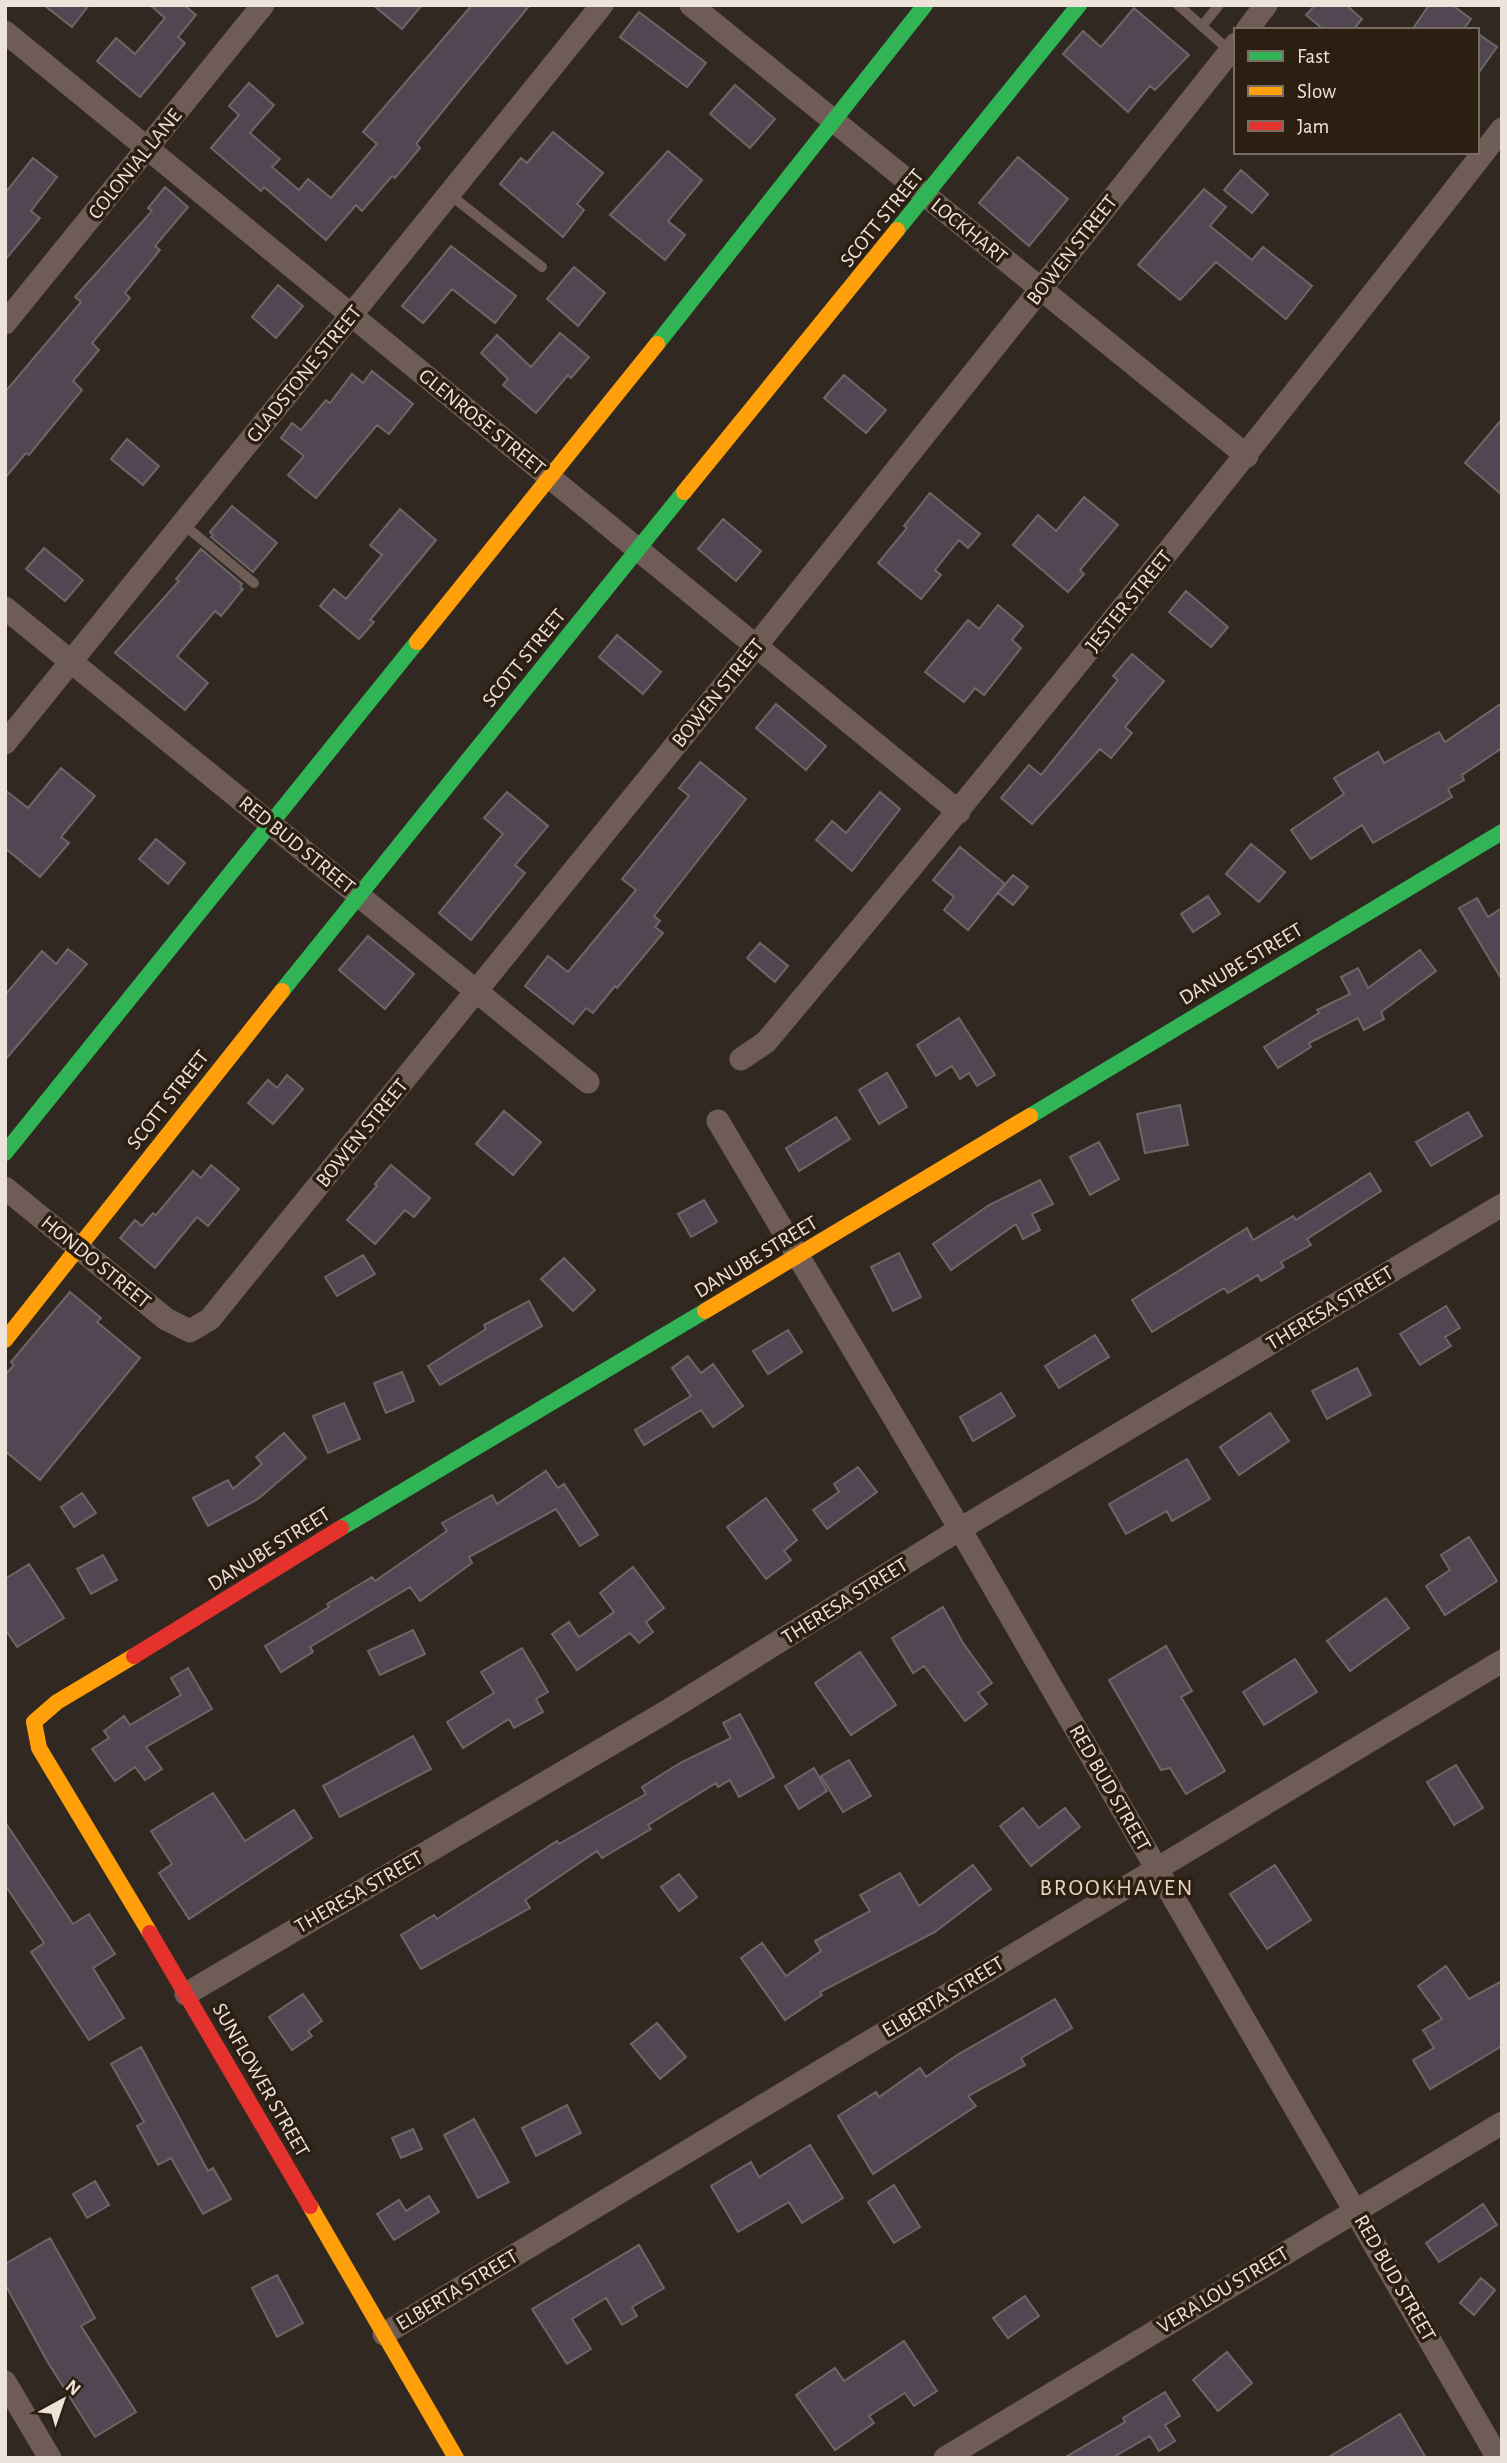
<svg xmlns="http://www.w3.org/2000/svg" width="1507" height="2463" font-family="'Alegreya Sans',sans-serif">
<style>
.building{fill:#514652;stroke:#6b6767;stroke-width:2}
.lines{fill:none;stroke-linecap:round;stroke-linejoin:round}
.lane{stroke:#705c57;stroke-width:10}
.street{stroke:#705c57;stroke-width:23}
.fast{stroke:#30b455;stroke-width:16}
.slow{stroke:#ff9f0a;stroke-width:16}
.jam{stroke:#e5322d;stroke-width:16}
.labels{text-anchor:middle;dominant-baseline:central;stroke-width:7;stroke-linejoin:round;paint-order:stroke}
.street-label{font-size:21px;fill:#ede3db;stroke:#2c1f12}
.neighbourhood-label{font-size:23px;letter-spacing:2px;fill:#e7d5c4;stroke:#2c1f12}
</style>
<rect width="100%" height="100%" fill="#312921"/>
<path class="building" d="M44,5H89L72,27Z
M150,5H184L196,15L178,37L185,43L140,97L97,61L116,38L135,54L165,18Z
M373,5H422L402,29Z
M472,5H530L450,102L416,144L420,148L395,178L392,176L362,211L356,205L326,240L264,187L261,191L211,148L239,115L229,106L249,83L274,105L250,133L280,159L272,167L299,190L308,179L331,198L377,144L363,132Z
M1315,5H1346L1362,19L1353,30H1324L1306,15Z
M1429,5H1452L1471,19L1463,30H1412Z
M1134,8L1189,55L1155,90L1150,86L1128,112L1063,54L1083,31L1101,47Z
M639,12L706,63L687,87L620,37Z
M1477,33L1497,47L1477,75Z
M735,85L775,119L750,148L710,114Z
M553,132L603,173L577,204L584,210L563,237L500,184L521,158L527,163Z
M668,151L702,180L668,221L685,235L665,260L610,215Z
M1018,157L1068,199L1029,246L979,203Z
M33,158L57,177L31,211L40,218L5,260V193Z
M1241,170L1268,194L1252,213L1224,190Z
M165,187L188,207L155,246L160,250L125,293L130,298L92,343L99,350L73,381L82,390L29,455L26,453L5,478V392L81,302L75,297L152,211L148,208Z
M1204,189L1226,207L1210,226L1252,260L1263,247L1312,286L1286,319L1216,262L1180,300L1138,265Z
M451,246L516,296L495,323L452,289L423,323L402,306Z
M574,267L605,293L578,326L547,299Z
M278,285L303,306L276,338L252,317Z
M560,333L589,357L571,378L568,375L536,413L503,385L508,379L481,353L497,335L531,367Z
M372,371L413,404L389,434L377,425L316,498L288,475L304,456L281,438L292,423L301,430L326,400L330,403L352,374L363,383Z
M844,375L886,410L866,433L824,398Z
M1502,419V495L1465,463Z
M127,439L159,466L143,485L111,459Z
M930,493L980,534L968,548L959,540L935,570L941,575L921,599L878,563L907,528L904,526Z
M1084,497L1118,525L1080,570L1084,574L1068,592L1013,545L1038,515L1056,531Z
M232,506L277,543L253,572L211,537L213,535L210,532Z
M400,509L436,540L370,620L374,622L359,639L320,606L334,589L346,599L382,555L370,545Z
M723,519L761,551L736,581L698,549Z
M44,548L83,580L65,601L26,569Z
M201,549L242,584L240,587L243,589L221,616L215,611L177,656L208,683L185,710L115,653L179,581L176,579Z
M1186,591L1228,627L1211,647L1169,612Z
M998,605L1023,626L1012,640L1021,648L984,695L975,688L964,702L925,672L968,620L979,629Z
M617,635L661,672L643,694L599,657Z
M1132,654L1164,681L1125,727L1132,733L1111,758L1100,749L1032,824L1001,798L1029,765L1041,775L1118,680L1113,676Z
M1502,703V748L1462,775L1464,780L1448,789L1452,797L1373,843L1362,825L1311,859L1291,830L1344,794L1334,778L1378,752L1384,763L1439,732L1445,742Z
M776,704L826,746L806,770L756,728Z
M700,762L746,799L654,916L660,921L655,927L663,933L617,988L615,986L593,1013L586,1008L573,1024L525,986L548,956L568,972L636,890L622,879L689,796L679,788Z
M61,768L95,796L61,837L69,843L40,877L5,848V790L28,808Z
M507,792L548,826L515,865L525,873L471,940L439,913L503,834L484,818Z
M880,792L900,809L852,871L816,840L832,821L846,833Z
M156,839L185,863L168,884L139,859Z
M1251,844L1285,872L1259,902L1226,874Z
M960,847L1005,884L968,930L944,910L954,897L933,880Z
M1013,875L1028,887L1013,905L998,893Z
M1208,896L1220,914L1193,932L1181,914Z
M1477,898L1488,917L1502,908V980L1459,908Z
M368,936L414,974L385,1009L339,970Z
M760,943L788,966L775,982L747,958Z
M68,949L87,964L5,1060V995L42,951L56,964Z
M1420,950L1436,971L1381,1012L1384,1019L1364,1030L1358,1018L1309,1043L1311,1047L1278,1068L1264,1047L1319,1013L1317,1010L1350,994L1341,977L1358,968L1368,988Z
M959,1018L995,1075L977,1086L969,1073L960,1079L952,1066L936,1076L917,1045Z
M887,1073L907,1107L879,1124L859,1090Z
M287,1075L303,1089L273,1124L248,1103L268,1080L277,1088Z
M1180,1105L1188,1145L1145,1153L1137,1114Z
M504,1111L541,1142L513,1175L476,1144Z
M1468,1112L1482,1136L1431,1166L1416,1142Z
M836,1117L850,1139L799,1171L786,1148Z
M1099,1142L1119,1179L1090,1195L1070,1157Z
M211,1165L239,1189L208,1226L197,1217L155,1268L120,1238L135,1220L142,1226L153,1213L156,1215L193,1171L201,1178Z
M391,1165L430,1198L414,1217L405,1210L375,1244L347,1220L377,1186L375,1184Z
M1370,1173L1381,1191L1307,1239L1311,1245L1281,1262L1284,1267L1261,1281L1258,1275L1228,1293L1224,1288L1152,1332L1132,1300L1247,1228L1253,1240L1293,1216L1296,1220Z
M1040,1180L1053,1204L1032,1214L1040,1230L1023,1239L1016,1224L951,1270L933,1244L989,1205Z
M704,1200L717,1222L691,1237L678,1214Z
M899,1253L921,1297L893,1311L871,1267Z
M363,1255L375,1274L337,1296L325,1277Z
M564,1258L595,1290L573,1311L541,1279Z
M70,1292L101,1318L97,1322L140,1358L40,1480L5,1451V1375L14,1365L11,1362Z
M529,1301L542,1326L440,1385L428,1366L486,1329L484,1325Z
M1446,1306L1460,1328L1445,1337L1451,1346L1420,1365L1400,1334Z
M788,1330L802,1352L768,1374L753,1351Z
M1095,1335L1109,1357L1059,1388L1045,1366Z
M688,1356L701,1373L713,1364L743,1406L713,1427L701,1410L644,1445L635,1430L691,1396L672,1368Z
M1357,1368L1371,1395L1327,1419L1312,1391Z
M402,1372L414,1401L386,1413L374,1383Z
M1001,1393L1015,1416L973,1441L960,1417Z
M344,1403L360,1439L328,1453L313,1416Z
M1270,1413L1289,1441L1239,1475L1220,1447Z
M284,1433L306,1458L258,1499L208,1526L193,1498L228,1480L233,1489L262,1464L256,1457Z
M1187,1459L1210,1499L1172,1521L1167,1511L1126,1534L1109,1504Z
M858,1467L877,1492L827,1529L813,1510L839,1492L834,1484Z
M546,1471L558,1488L564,1484L598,1535L580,1546L556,1509L469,1557L472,1563L420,1601L410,1587L310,1647L313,1652L281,1672L265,1646L329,1607L327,1604L372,1577L375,1581L447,1531L442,1523L492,1495L497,1504Z
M82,1493L96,1513L74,1527L61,1507Z
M766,1498L797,1540L784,1551L791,1560L766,1579L727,1527Z
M1469,1537L1497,1581L1445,1615L1426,1586L1450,1570L1441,1555Z
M103,1555L117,1580L91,1594L77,1569Z
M29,1564L64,1618L17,1647L5,1629V1579Z
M633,1567L664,1608L646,1622L653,1632L639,1643L630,1633L577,1670L552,1634L569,1622L579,1637L614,1612L600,1593Z
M1386,1598L1409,1628L1350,1671L1327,1641Z
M943,1607L963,1643L992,1683L978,1693L987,1704L965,1721L924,1666L913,1673L892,1638Z
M413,1630L425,1654L380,1675L368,1651Z
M1166,1646L1192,1691L1181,1697L1225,1771L1186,1794L1170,1768L1161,1770L1109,1680Z
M522,1648L548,1692L536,1699L543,1712L514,1728L509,1719L463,1748L447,1722L494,1693L481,1672Z
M860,1652L896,1705L851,1735L815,1683Z
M1295,1659L1317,1692L1264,1725L1243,1692Z
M188,1668L212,1709L146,1747L162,1769L145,1780L135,1767L115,1781L92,1749L109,1738L104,1731L124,1716L130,1725L181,1695L171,1678Z
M740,1714L774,1777L739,1797L730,1780L718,1787L716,1783L648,1825L651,1829L602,1858L597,1851L525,1900L530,1908L421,1969L401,1935L434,1915L437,1919L557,1841L559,1844L646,1794L642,1787L680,1763L731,1738L723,1723Z
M413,1736L431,1769L340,1817L323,1786Z
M849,1760L871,1796L843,1812L821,1776Z
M1456,1765L1483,1808L1454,1825L1427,1782Z
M814,1768L827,1791L799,1809L785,1786Z
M213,1793L245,1841L294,1810L312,1838L189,1919L159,1873L172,1864L151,1831Z
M1023,1808L1039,1828L1065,1808L1080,1827L1031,1866L1000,1826Z
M5,1822L73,1924L89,1914L115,1954L93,1968L124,2018L89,2040L31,1952L44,1943L5,1885Z
M973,1865L991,1889L935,1932L820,1992L822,1995L785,2020L741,1958L762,1943L786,1976L821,1951L815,1941L870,1911L860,1895L900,1873L919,1906Z
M1275,1865L1311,1920L1267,1949L1230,1894Z
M679,1874L697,1897L679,1911L661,1887Z
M1446,1966L1469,1999L1502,1981V2046L1430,2089L1413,2060L1434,2048L1423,2030L1442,2019L1418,1986Z
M303,1994L322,2021L308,2031L312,2036L292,2050L269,2017Z
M1055,1999L1072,2028L1021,2058L1025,2065L968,2096L976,2106L873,2174L838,2116L876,2092L879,2097L920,2068L926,2077L957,2055Z
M657,2023L686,2057L660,2079L631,2044Z
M141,2047L208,2171L213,2168L231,2199L203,2214L171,2158L158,2165L137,2126L144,2122L111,2064Z
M567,2105L581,2133L536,2156L522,2128Z
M474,2119L509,2182L478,2198L444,2135Z
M413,2129L422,2149L401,2158L392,2138Z
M810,2145L843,2198L802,2223L789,2202L738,2232L711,2186L751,2162L759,2177Z
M95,2181L109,2205L87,2218L73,2194Z
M894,2185L920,2227L894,2243L868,2202Z
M429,2196L439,2212L394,2240L377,2214L399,2200L406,2211Z
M1483,2204L1497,2225L1439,2262L1426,2243Z
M50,2238L95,2318L81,2326L136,2412L95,2437L47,2361L5,2284V2264Z
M639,2245L664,2288L632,2307L637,2316L622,2325L606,2298L572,2319L591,2349L567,2364L532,2309Z
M277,2275L303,2323L277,2337L252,2288Z
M1481,2278L1495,2290L1474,2315L1460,2303Z
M1025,2296L1039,2316L1008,2338L993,2318Z
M904,2341L937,2391L914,2406L905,2393L869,2416L874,2423L835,2450L796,2395L835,2368L844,2381Z
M1227,2352L1252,2383L1218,2411L1193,2380Z
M1165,2392L1180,2416L1165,2425L1175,2441L1159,2451L1150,2436L1112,2458H1064L1125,2422L1123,2418Z
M1400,2414L1426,2458H1327L1364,2436Z"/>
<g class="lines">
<path class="lane" d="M1178,5L1230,51
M1202,26L1219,5
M449,194L542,267
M183,524L254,583"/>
<path class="street" d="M691,5L1247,456
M1247,30L1266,5
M5,32L959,812
M5,323L263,5
M5,608L588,1082
M5,743L602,5
M741,1059L766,1042C1017,743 1261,438 1502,129
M718,1121L960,1529L1498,2458
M5,1188L166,1319L190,1331L210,1319L756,646L1236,44
M186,1994L664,1713L960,1529L1502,1205
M384,2334L1502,1661
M5,2382L50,2458
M945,2458L1502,2123"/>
<path class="fast" d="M897,230L1079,5
M657,344L925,5
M282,991L684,492
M1030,1116L1502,832
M5,1153L417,642
M341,1528L705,1311"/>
<path class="slow" d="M684,492L897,230
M417,642L657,344
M705,1311L1030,1116
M5,1340L282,991
M134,1656L57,1702L34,1722L39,1748L150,1933
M310,2206L456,2458"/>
<path class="jam" d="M134,1656L341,1528
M150,1933L310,2206"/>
</g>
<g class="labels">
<g class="street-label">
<text transform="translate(135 164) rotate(-51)">COLONIAL LANE</text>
<text transform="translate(882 218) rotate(-51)">SCOTT STREET</text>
<text transform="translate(969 231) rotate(39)">LOCKHART</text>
<text transform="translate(1072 250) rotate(-52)">BOWEN STREET</text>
<text transform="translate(304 374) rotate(-51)">GLADSTONE STREET</text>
<text transform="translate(482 422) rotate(39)">GLENROSE STREET</text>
<text transform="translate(1129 601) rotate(-51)">JESTER STREET</text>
<text transform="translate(524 658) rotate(-51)">SCOTT STREET</text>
<text transform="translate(718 693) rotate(-51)">BOWEN STREET</text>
<text transform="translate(297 845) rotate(39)">RED BUD STREET</text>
<text transform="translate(1241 964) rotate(-31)">DANUBE STREET</text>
<text transform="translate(168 1100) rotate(-52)">SCOTT STREET</text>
<text transform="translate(362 1133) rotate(-51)">BOWEN STREET</text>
<text transform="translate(756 1257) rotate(-31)">DANUBE STREET</text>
<text transform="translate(96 1262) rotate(39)">HONDO STREET</text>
<text transform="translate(1330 1308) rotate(-31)">THERESA STREET</text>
<text transform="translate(269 1549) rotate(-32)">DANUBE STREET</text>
<text transform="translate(845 1601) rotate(-32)">THERESA STREET</text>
<text transform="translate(1110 1788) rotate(60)">RED BUD STREET</text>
<text transform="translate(359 1892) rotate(-30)">THERESA STREET</text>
<text transform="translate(943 1997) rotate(-31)">ELBERTA STREET</text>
<text transform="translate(261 2080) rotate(60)">SUNFLOWER STREET</text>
<text transform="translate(1395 2278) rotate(60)">RED BUD STREET</text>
<text transform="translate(457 2290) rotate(-31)">ELBERTA STREET</text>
<text transform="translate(1223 2290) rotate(-31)">VERA LOU STREET</text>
</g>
<g class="neighbourhood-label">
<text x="1117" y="1888">BROOKHAVEN</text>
</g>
</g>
<rect width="1507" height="2463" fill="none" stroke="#ede3db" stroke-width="14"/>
<rect x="1234" y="28" width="245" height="126" fill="#2c1f12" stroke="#796d62" stroke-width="2"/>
<rect x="1248" y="51" width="35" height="10" fill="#30b455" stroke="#796d62" stroke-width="2"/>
<text x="1297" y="63" font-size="21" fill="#ede3db">Fast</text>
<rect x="1248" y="86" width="35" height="10" fill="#ff9f0a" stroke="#796d62" stroke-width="2"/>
<text x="1297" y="98" font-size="21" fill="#ede3db">Slow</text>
<rect x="1248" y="121" width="35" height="10" fill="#e5322d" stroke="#796d62" stroke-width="2"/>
<text x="1297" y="133" font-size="21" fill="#ede3db">Jam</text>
<g transform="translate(63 2400) rotate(40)" stroke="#2c1f12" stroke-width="5" paint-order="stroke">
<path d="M0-5L12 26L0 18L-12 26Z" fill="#ede3db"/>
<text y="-10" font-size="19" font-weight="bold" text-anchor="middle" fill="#ede3db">N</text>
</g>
</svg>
